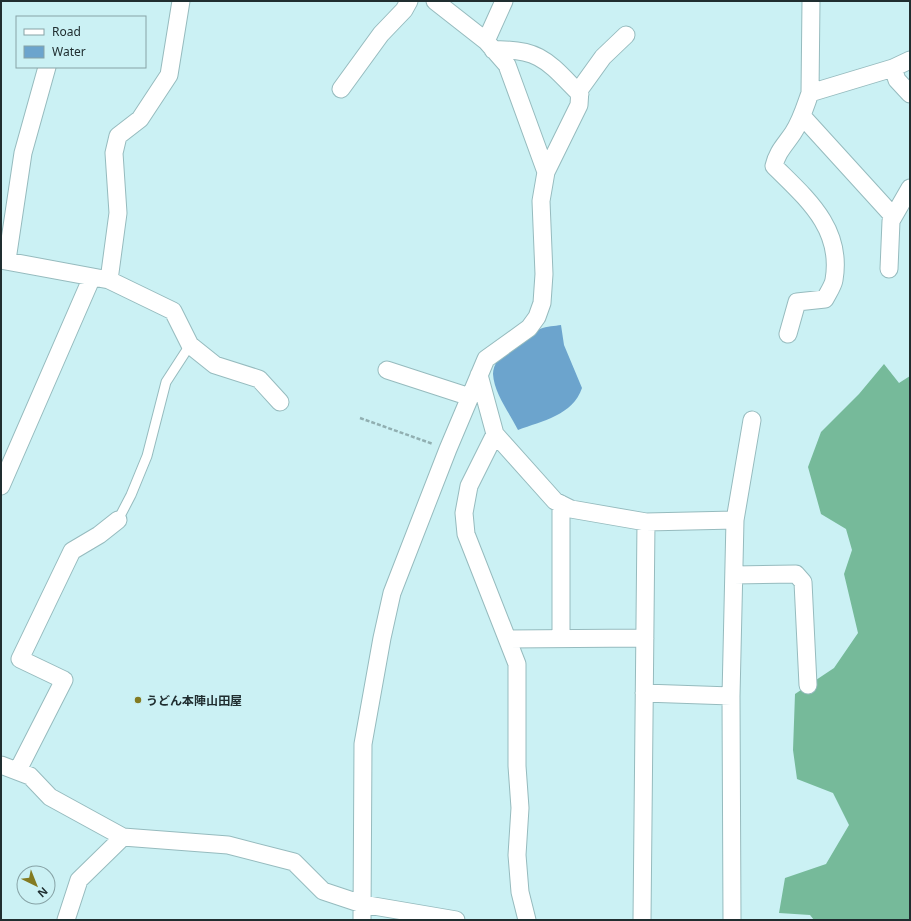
<svg xmlns="http://www.w3.org/2000/svg" width="911" height="921" font-family="'Noto Sans','Noto Sans JP',sans-serif">
<style>
.forest{fill:#76ba9a}
.water{fill:#6ca4cd}
.lines{fill:none;stroke-linecap:round;stroke-linejoin:round}
.service-casing{stroke:#96bbbe;stroke-width:11}
.minor-casing{stroke:#96bbbe;stroke-width:19}
.path{stroke:#91afb1;stroke-width:2.5;stroke-dasharray:4 2;stroke-linecap:butt}
.service{stroke:#fff;stroke-width:9}
.minor{stroke:#fff;stroke-width:17}
.poi-dot{fill:#837b21;stroke:#cbf1f4;stroke-width:1.5}
.labels{text-anchor:middle;dominant-baseline:central;stroke-width:3.5;stroke-linejoin:round;paint-order:stroke}
.poi-label{font-size:12px;font-weight:bold;fill:#202e30;stroke:#cbf1f4;text-anchor:start}
</style>
<rect width="100%" height="100%" fill="#cbf1f4"/>
<path class="forest" d="M884,364L899,383L910,376V920H814L810,915L779,913L785,878L826,864L849,825L833,793L797,779L793,750L795,694L834,668L858,633L844,574L852,550L846,529L821,514L808,467L821,432L859,394Z"/>
<path class="water" d="M561,325L564,345L582,388C573,415 542,421 518,430C509,412 494,393 493,374C493,354 524,335 540,329C547,326 555,326 561,325Z"/>
<g class="lines">
<g class="service-casing">
<path id="service" d="M118,520L131,495L147,456L166,382L190,345"/>
</g>
<g class="minor-casing">
<path id="minor" d="M811,1L810,93L893,68L910,60
M486,41L504,1
M493,50C541,48 549,63 580,94
M893,68L897,80L910,94
M341,89L381,34L404,10L409,1
M802,116L893,216
M546,172L579,105L580,89L603,57L626,35
M1,260L109,280L173,311L190,345L215,365L259,379L280,402
M7,260L23,153L47,67
M889,269L891,221L910,188
M109,280L118,213L114,153L118,136L140,119L169,75L181,1
M788,334L797,302L825,299C828,293 833,286 834,280C843,228 806,198 774,166C777,152 785,145 793,133C801,121 805,107 810,93
M387,370L470,397
M479,375L495,434L555,501L571,509L646,522L735,520L731,696L732,920
M495,434L469,486L464,513L466,534L517,664V766L520,808L517,855L520,892L527,920
M1,486L92,277
M735,520L752,420
M734,575L796,574L803,582L808,685
M561,638V504
M508,639L645,638
M644,693L731,696
M1,765L30,776L50,797L123,837L228,845L294,862L323,891L362,904L456,920
M18,770L64,680L20,659L72,551L99,535L118,520
M66,920L79,880L123,837
M362,920L363,744L382,638L392,593L448,449L486,359L529,328L537,317L542,303L544,274L541,201L546,172L507,65L486,41L435,1
M642,920L646,522"/>
</g>
<path class="path" d="M360,418L433,444"/>
<use href="#service" class="service"/>
<use href="#minor" class="minor"/>
</g>
<circle class="poi-dot" cx="138" cy="700" r="4"/>
<g class="labels">
<g class="poi-label">
<text x="146" y="700">うどん本陣山田屋</text>
</g>
</g>
<rect width="911" height="921" fill="none" stroke="#202e30" stroke-width="4"/>
<rect x="16" y="16" width="130" height="52" fill="#cbf1f4" stroke="#87a3a6"/>
<rect x="24" y="29" width="20" height="6" fill="#ffffff" stroke="#87a3a6"/>
<text x="52" y="36" font-size="12" fill="#202e30">Road</text>
<rect x="24" y="46" width="20" height="12" fill="#6ca4cd" stroke="#87a3a6"/>
<text x="52" y="56" font-size="12" fill="#202e30">Water</text>
<g transform="translate(36 885) rotate(137)"><circle r="19" fill="#cbf1f4" stroke="#87a3a6"/>
<path d="M0-3L7 15L0 10L-7 15Z" fill="#837b21"/>
<text y="-6" font-size="11" font-weight="bold" text-anchor="middle" fill="#202e30">N</text>
</g>
</svg>
